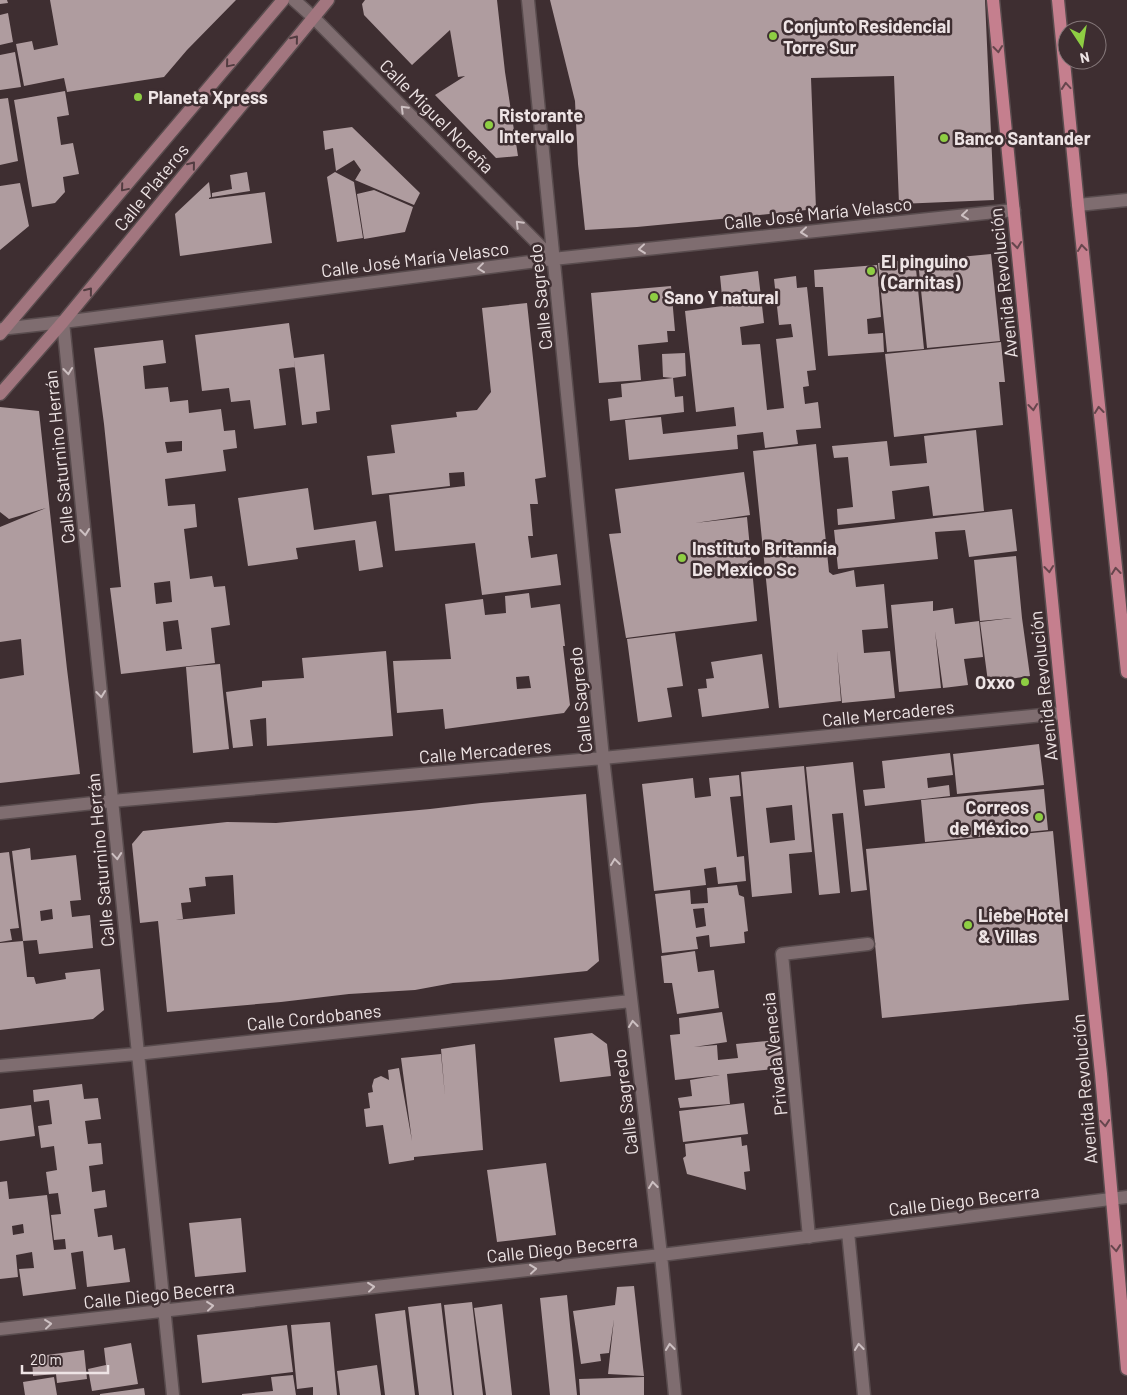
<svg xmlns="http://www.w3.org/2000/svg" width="1127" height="1395" font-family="Barlow,sans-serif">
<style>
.building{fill:#af9c9f;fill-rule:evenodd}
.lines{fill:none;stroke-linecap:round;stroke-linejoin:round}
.lane-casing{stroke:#594c4e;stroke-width:15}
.street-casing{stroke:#594c4e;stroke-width:15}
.secondary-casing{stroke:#594c4e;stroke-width:15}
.primary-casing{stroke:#594c4e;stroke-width:15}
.lane{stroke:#7f6d70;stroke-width:12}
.street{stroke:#7f6d70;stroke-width:12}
.secondary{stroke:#a2767f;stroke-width:12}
.primary{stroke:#c57f8e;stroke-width:12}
.oneway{stroke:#523c41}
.oneway2{stroke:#66464d}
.oneway3{stroke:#cdc0c2}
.poi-dot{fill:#8ece43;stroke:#3e2e31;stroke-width:2}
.labels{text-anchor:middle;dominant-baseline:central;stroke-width:5;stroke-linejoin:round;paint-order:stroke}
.poi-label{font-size:18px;font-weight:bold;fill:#eee4e5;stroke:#3e2e31;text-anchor:start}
.street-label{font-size:18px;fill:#eee4e5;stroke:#3e2e31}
</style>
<rect width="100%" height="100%" fill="#3e2e31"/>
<path class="building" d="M0,0H7L8,3L0,4Z
M50,0H236L187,50L164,77L67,92L64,78L24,86L16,44L32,41L34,50L58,45Z
M365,0H497L505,72L518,156L496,158L435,95L465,76L458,77L450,30L412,65L364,15L362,4Z
M550,0H985L994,200L899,204L894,76L811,78L816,209L731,218L637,227L585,230L578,164L575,101Z
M8,13L13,42L0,45V15Z
M15,52L21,87L0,90V55Z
M65,91L69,115L57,117L61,145L73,143L79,174L63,177L65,192L55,203L32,207L14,100Z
M8,98L18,161L0,165V99Z
M352,127L420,193L414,205L355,180L361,170L354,160L336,171L333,148L325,150L323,131Z
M247,172L250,191L212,197V193L232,189L230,175Z
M335,172L354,182L363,238L337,242L327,177Z
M209,182L211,197L209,198V199L265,192L272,243L180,256L175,214Z
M20,183L29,226L0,250V186Z
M374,190L413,207L405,232L364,239L357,194Z
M991,254L1000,341L927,348L918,261Z
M915,259L924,349L887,352L878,263Z
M877,265L881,317L867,319L868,334L883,333L884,352L828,356L823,287H815L814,270Z
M758,271L764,323L740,327L742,345L760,344L767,410L784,408L776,339L793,337L791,324L779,325L774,279L796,276L797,288L807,287L816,370L807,371L809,386L803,387L805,404L818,402L821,428L796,430L798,444L765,448L763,432L737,435L738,449L629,460L625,420L661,417L663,434L736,426L734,407L696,412L685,311L723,306L720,276Z
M671,286L675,331H667L668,342L638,345L641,380L599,383L591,293Z
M527,303L546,477L535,479L538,504H530L533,536H528L531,558L557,554L561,585L482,595L475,543L395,551L389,495L465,486L464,472L449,473L450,486L372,495L367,456L395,453L391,425L457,417L456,412L477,410L491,392L482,308Z
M289,323L294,358L324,354L330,410L316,412L317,423L302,425L294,360L295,367L279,369L286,425L254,429L250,400L231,402L229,388L202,391L195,335Z
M163,340L166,363L143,366L145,389L168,387L170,402L188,400L189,413L221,409L224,431L235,430L237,448L223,450L226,471L165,479L168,506L195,504L197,527L184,529L190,579L212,576L214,587L225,586L230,625L211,628L215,663L121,674L110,588L121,587L104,424L94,348ZM182,441V451L167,453L165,442ZM170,581L172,602L156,604L154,583ZM178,620L182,649L166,651L163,622Z
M1001,342L1005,382H999L1003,425L894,437L885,354Z
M685,353L686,376L673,378L663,377L662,354Z
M673,378L675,397L683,396L684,412L610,421L608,399L622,397L621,384Z
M0,407L39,411L67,669L80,774L0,783V679L24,675L21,639L0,642V527L46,508L9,519L0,512Z
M976,430L984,511L933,516L929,486L892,491L895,519L838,525L837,509L853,507L848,457L834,458L832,446L887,441L890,466L927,463L924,436Z
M816,444L829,572L833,575L854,570L856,587L884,584L888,628L862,630L864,653L890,651L895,698L842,703L837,651L841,701L779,708L753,451Z
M744,472L750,515L695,523L747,517L757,621L626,638L609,534L621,533L615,489Z
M308,488L314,530L376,521L383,567L359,571L355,540L296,548L298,559L248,566L238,498Z
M1012,509L1017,551L969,557L965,530L935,532L938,559L838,569L834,530Z
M1016,556L1022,618L1030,676L988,682L980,622L1012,618L980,621L974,560Z
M529,593L531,608L560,604L565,646H563L570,705L564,713L445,729L443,709L397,713L393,661L451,659L445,604L483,599L485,615L506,613L505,596ZM529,676L531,688L517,689L516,677Z
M933,601V611L953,608L955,624L979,621L983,657L964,659L968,685L943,688L935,631L941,688L899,692L891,605Z
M675,633L683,686L667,688L672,717L638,722L627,639Z
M386,651L393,736L267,746L266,718L250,720L253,746L233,748L226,692L262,687V681L304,678L302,658Z
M762,654L769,708L702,717L698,689L707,688L706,679L714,678L711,662Z
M220,664L229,749L193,753L186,667Z
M1039,744L1044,785L957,794L953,754Z
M950,753L953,775L927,778L928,788L949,785L950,796L865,806L863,790L885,788L882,761Z
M853,762L867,890L851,892L843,813L832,814L840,893L819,895L806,767Z
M804,766L812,852L789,854L792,893L752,897L741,772ZM792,805L795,840L770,843L766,808Z
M739,775L741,796L730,797L737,857L744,856L746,881L718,884L716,867L704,869L706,885L654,891L642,784L693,778L695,798L711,796L709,778Z
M1044,789L1048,830L925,842L921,800Z
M586,794L599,961L587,971L500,980L453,983L415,990L349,994L281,1002L167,1012L158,921L140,923L132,844L143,831L227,822L276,823L430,809L481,803ZM233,875L235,914L176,920L183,919L181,903L191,902L189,888L206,886L205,877Z
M1053,831L1069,1000L882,1018L866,849Z
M30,848L31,860L76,855L81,900L70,901L72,917L90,915L93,948L39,954L37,940L23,941L12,851ZM52,909L53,919L41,921L40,911Z
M9,852L19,928L10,929L12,940L0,942V853Z
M737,885L739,895L744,897L748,931L744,932L745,943L710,947L709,935L696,937L698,949L662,953L655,894L690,890L691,904L708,903L707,888ZM704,908L706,926L696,928L693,909Z
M23,941L27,977H34L36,984L66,979L65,973L100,969L104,1010L93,1019L0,1030V943Z
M695,951L698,972L714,970L719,1008L677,1014L672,983H664L661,956Z
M722,1012L727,1042L694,1047L717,1045L718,1060L738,1058L736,1044L776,1040L777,1049H781L783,1068L727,1074L730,1104L680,1108L678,1098L692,1096L690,1080L720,1075L675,1080L670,1035L680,1034L679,1018Z
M592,1033L607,1044L611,1076L560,1082L554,1038Z
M475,1044L483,1150L414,1157V1160L389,1164L383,1125L366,1127L364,1109L370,1108L368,1093L373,1092L372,1086L374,1079L381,1076L389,1080L388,1070L399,1068L412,1141L401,1058L441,1054L445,1096L441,1049Z
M82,1084L84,1099L98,1098L101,1119L85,1121L88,1144L101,1143L103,1164L89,1166L92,1192L105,1190L107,1207L94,1209L98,1237L112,1235L114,1250L125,1248L130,1282L87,1287L83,1251L71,1253L76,1289L23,1296L19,1269L34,1268L32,1252L16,1255L18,1277L0,1279V1182L7,1181L9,1199L47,1195L54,1250L66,1249L65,1239L54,1240L51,1215L61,1214L58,1193L49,1194L46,1172L57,1170L54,1146L41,1148L38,1126L52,1124L49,1100L34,1102L33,1090ZM23,1224L24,1233L13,1235L12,1226Z
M744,1103L748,1134L683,1142L679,1111Z
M31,1105L35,1136L0,1141V1109Z
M741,1137L742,1146L747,1145L750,1171L744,1172L746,1190L687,1174L683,1158L686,1156L685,1144Z
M546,1163L556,1235L497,1242L487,1170Z
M241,1218L246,1272L195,1277L189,1223Z
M634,1286L644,1376L608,1374L614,1319L609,1353L600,1354L601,1361L581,1364L573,1311L615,1305L617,1287Z
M567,1295L577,1395H550L540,1298Z
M472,1302L483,1395H454L444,1305Z
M441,1303L452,1395H419L408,1307Z
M502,1304L512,1395H486L474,1308Z
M405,1310L415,1395H385L375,1314Z
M330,1322L337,1395H313V1387L297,1389L291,1325Z
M287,1325L293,1372L202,1383L197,1335Z
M131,1343L138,1384L92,1391L88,1369L106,1365L104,1348Z
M84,1350L87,1379L57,1383L56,1374L33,1376L32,1357Z
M377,1365L381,1395H340L337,1371Z
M293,1375L296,1395H242V1394L273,1391L271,1377Z
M54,1377L57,1395H25L23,1382Z
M644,1377V1395H580L579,1379Z
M144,1388L145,1395H100V1394Z"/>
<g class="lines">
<g class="lane-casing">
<path id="lane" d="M809,1237L782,954L868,944"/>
</g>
<g class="street-casing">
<path id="street" d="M294,0L313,17L553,259
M528,0L603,758L661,1255L675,1395
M1078,205L1127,200
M63,322C100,680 134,1038 173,1395
M0,329L63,322L553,259L1014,210
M0,813L112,801L603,758L1063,713
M0,1066L136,1054L631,1001
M848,1232L864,1395
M0,1329L661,1255L1127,1197"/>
</g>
<g class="secondary-casing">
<path id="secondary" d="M0,334L283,0
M0,394L63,322L328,0"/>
</g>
<g class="primary-casing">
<path id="primary" d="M993,0L1063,713L1101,1074L1127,1369
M1058,0L1078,205L1127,672"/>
</g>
<use href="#lane" class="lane"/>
<use href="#street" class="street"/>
<use href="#secondary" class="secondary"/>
<use href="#primary" class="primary"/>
</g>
<defs><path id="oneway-chevron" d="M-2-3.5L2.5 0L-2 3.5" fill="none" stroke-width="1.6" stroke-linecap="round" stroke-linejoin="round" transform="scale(1.25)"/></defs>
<g class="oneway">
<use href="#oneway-chevron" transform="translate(295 39) rotate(-51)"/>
<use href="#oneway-chevron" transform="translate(229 64) rotate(130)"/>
<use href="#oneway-chevron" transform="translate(192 165) rotate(-51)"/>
<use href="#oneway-chevron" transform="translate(124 188) rotate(130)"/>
<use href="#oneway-chevron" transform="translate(89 291) rotate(-51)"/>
</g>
<g class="oneway2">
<use href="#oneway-chevron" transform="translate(998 49) rotate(84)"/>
<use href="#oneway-chevron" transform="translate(1066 86) rotate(-95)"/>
<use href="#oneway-chevron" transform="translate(1017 245) rotate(84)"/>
<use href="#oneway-chevron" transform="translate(1082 248) rotate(-96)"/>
<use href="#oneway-chevron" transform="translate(1033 407) rotate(84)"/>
<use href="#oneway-chevron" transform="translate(1099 410) rotate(-96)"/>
<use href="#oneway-chevron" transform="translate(1049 569) rotate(84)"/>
<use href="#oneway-chevron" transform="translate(1116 571) rotate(-96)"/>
<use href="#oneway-chevron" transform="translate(1105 1123) rotate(85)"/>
<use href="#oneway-chevron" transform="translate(1116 1248) rotate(85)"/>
</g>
<g class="oneway3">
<use href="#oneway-chevron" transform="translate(404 109) rotate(-135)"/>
<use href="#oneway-chevron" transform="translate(965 215) rotate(174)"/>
<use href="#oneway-chevron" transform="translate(519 224) rotate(-135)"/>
<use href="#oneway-chevron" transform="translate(804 232) rotate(174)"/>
<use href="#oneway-chevron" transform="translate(642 249) rotate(174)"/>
<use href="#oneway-chevron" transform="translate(481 268) rotate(173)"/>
<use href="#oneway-chevron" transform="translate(68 371) rotate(84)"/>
<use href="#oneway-chevron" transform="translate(85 532) rotate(84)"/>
<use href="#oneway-chevron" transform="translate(101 694) rotate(84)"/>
<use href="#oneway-chevron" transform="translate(117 856) rotate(85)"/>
<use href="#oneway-chevron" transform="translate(615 862) rotate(-97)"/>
<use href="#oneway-chevron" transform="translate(633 1024) rotate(-97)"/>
<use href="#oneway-chevron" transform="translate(653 1185) rotate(-97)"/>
<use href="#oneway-chevron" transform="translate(533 1269) rotate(-6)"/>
<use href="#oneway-chevron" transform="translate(371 1287) rotate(-6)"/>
<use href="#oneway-chevron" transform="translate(210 1306) rotate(-6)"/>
<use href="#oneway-chevron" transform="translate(48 1324) rotate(-6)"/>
<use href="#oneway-chevron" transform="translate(670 1347) rotate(-96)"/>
<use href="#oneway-chevron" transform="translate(859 1347) rotate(-96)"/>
</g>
<g class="poi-dot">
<circle cx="773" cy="36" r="5"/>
<circle cx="138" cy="97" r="5"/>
<circle cx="489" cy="125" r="5"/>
<circle cx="944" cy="138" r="5"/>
<circle cx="871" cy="271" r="5"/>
<circle cx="654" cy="297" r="5"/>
<circle cx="682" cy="558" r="5"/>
<circle cx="1025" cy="682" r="5"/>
<circle cx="1039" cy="817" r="5"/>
<circle cx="968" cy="925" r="5"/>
</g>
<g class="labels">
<g class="poi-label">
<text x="783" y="26">Conjunto Residencial<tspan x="783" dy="21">Torre Sur</tspan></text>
<text x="148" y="97">Planeta Xpress</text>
<text x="499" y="115">Ristorante<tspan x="499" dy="21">Intervallo</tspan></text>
<text x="954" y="138">Banco Santander</text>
<text x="881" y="261">El pinguino<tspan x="881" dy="21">(Carnitas)</tspan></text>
<text x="664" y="297">Sano Y natural</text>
<text x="692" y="548">Instituto Britannia<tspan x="692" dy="21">De Mexico Sc</tspan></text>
<text x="1015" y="682" text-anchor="end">Oxxo</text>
<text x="1029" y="807" text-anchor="end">Correos<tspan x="1029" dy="21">de México</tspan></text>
<text x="978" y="915">Liebe Hotel<tspan x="978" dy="21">&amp; Villas</tspan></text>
</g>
<g class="street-label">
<text transform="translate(437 116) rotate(45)">Calle Miguel Noreña</text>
<text transform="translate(151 187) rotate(-51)">Calle Plateros</text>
<text transform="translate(818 213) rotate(-6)">Calle José María Velasco</text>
<text transform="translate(415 259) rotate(-7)">Calle José María Velasco</text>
<text transform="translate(1003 283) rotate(-96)">Avenida Revolución</text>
<text transform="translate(540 297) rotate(-96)">Calle Sagredo</text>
<text transform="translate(59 457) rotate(-96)">Calle Saturnino Herrán</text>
<text transform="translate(1043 686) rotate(-96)">Avenida Revolución</text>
<text transform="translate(580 700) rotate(-96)">Calle Sagredo</text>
<text transform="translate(888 713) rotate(-6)">Calle Mercaderes</text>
<text transform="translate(485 751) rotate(-5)">Calle Mercaderes</text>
<text transform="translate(100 860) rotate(-95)">Calle Saturnino Herrán</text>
<text transform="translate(314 1017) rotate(-6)">Calle Cordobanes</text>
<text transform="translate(774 1054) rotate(-96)">Privada Venecia</text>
<text transform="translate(1084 1089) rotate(-95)">Avenida Revolución</text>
<text transform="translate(625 1102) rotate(-97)">Calle Sagredo</text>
<text transform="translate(964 1200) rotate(-7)">Calle Diego Becerra</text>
<text transform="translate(562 1248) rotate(-6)">Calle Diego Becerra</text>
<text transform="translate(159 1294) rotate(-6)">Calle Diego Becerra</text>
</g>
</g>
<g transform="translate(1082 45) rotate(168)"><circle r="24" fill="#3e2e31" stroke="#847779"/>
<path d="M0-4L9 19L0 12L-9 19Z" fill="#8ece43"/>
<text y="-8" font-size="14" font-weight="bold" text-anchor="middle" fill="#eee4e5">N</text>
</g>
<path d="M22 1365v8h86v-8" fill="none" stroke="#eee4e5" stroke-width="2.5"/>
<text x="30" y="1365" font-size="15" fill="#eee4e5" stroke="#3e2e31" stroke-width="4" paint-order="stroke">20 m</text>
</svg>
